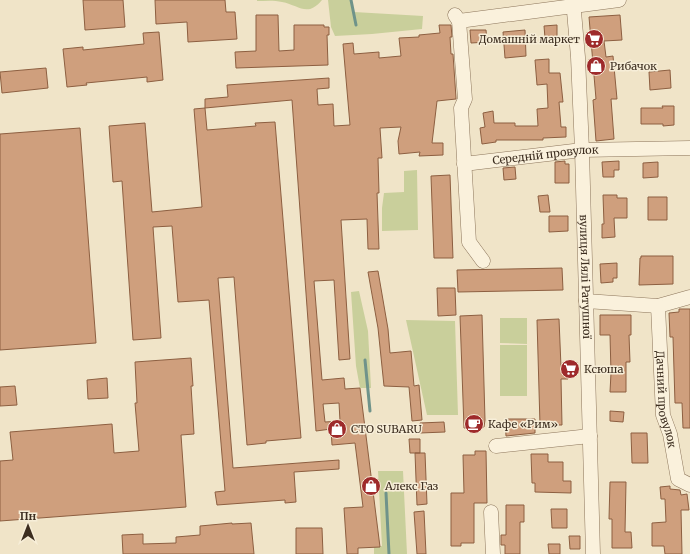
<svg xmlns="http://www.w3.org/2000/svg" width="690" height="554" font-family="Merriweather,serif">
<style>
.green{fill:#c9cf9b}
.lines{fill:none;stroke-linecap:round;stroke-linejoin:round}
.stream{stroke:#6f938a;stroke-width:3}
.building{fill:#cf9f7d;stroke:#8d5f41;fill-rule:evenodd}
.minor-casing{stroke:#8d765c;stroke-width:15}
.minor{stroke:#faf1dc;stroke-width:14}
.labels{text-anchor:middle;dominant-baseline:central;stroke-width:3;stroke-linejoin:round;paint-order:stroke}
.poi-label{font-size:11px;fill:#3d2e20;stroke:#f7eed8;text-anchor:start}
.street-label{font-size:11px;fill:#3d2e20;stroke:#f7eed8}
</style>
<rect width="100%" height="100%" fill="#f0e4c8"/>
<path class="green" d="M257,0H322C307,18 299,5 282,2C274,0 265,1 257,1Z
M328,0H351L354,12L423,16L422,29L372,34L335,36L331,27Z
M417,170L418,230L382,231V208L384,193L404,192V171Z
M359,291L368,331L371,388H360L356,366L351,292Z
M500,318H527V344L500,343Z
M406,320L455,321L458,415H427Z
M500,345H527V396H500Z
M378,471H403L407,554H374V547L382,546Z"/>
<g class="lines">
<path class="stream" d="M351,0L356,25
M365,360L370,411
M386,493L389,554"/>
</g>
<path class="building" d="M83,0H123L125,27L85,30Z
M155,0H225L226,12H235L237,39L188,42L187,22L156,24Z
M256,15H278L279,51L294,50V25H324V27H329V35H327L328,65L236,68L235,52L256,51Z
M620,15L622,40L604,41L606,57L613,56L617,99H611L614,139L596,141L593,100L596,99L589,17Z
M439,25H451L452,37H450L451,54H453L456,98V99L437,101L432,143H443V155L419,156L420,152L399,154L398,141L401,127L380,128L382,158H378L379,193H377L379,249H368L367,219L341,220L350,359L339,360L334,280L314,281L322,380L344,378L345,389L360,388L380,547L358,548V554H347L344,508L363,507L355,443L332,445L331,429L316,431L292,100L205,108V99L228,97L227,85L329,78V88L317,89L318,105L333,104L334,126L350,125L343,44L353,43L354,54L379,52V58L401,56L399,38L419,37V35L440,33ZM339,403L340,421L325,422L323,404Z
M557,25V37L545,38L544,26Z
M470,30H486L487,42L471,43Z
M525,30L526,56L505,58L503,32Z
M159,32L163,80L147,82V77L86,83L87,85L67,87L63,49L83,47V50L144,44L143,33Z
M549,59V73H560L563,102H559L561,127H566V137L543,138V140H496V142L482,144L480,128L485,127L483,113L493,111L494,123H515V126H538L537,109L548,108L547,84L537,85L535,60Z
M46,68L48,88L2,93L0,72Z
M670,70L671,88L650,90L649,72Z
M662,106H674V125L663,126V124H641V108H663Z
M205,108L207,130L256,126L255,123L275,122L301,438L266,441V443L247,445L234,277L218,278L233,468L339,460V469L294,472L296,502L285,503V500L217,505L215,492L225,491L209,300L178,302L172,226L153,227L161,338L133,340L122,181L113,182L109,126L145,123L152,212L202,207L194,109Z
M80,128L96,343L0,350V134Z
M565,161V164H569V183H555V162Z
M619,161V170H614V177H603L602,162Z
M658,162V177L643,178V163Z
M515,167L516,179L504,180L503,168Z
M450,175L453,258H434L431,176Z
M548,195L550,212H540L538,196Z
M603,195H617V198H627V218H614L615,237L602,238V224H604Z
M648,197H667V220H648Z
M549,216H568V231L549,232Z
M641,256H673V284L639,285L640,258H641Z
M617,263V278H613V282L601,283L600,264Z
M562,268L563,290L458,292L457,270Z
M378,271L388,329L390,353L411,351L414,386L419,385L422,420L412,421L409,387L384,386L378,328L368,272Z
M437,288H455L456,315L438,316Z
M679,309H690V428H683L682,403H675L673,337H670L669,313L679,312Z
M482,315L485,420L484,427L464,428L460,316Z
M600,315H631V335H629L630,362H626V392H610L611,373L610,335H600Z
M559,319L561,367H568V379H561L562,425H540L537,320Z
M191,358L193,386H191L194,434L181,435L186,507L0,521V461L13,460L10,432L112,424L114,453L139,451L135,403H137L135,362Z
M107,378L108,398L88,399L87,380Z
M15,386L17,405L0,406V387Z
M610,411L624,412L623,422L610,421Z
M505,419H535V433L506,436Z
M444,422L445,432L420,433V423Z
M631,433H647L648,463H632Z
M409,439H420V453H410Z
M475,451H486L487,503H474V543H461V546H451V493H464L463,455H475Z
M415,453H425L427,504L417,505Z
M531,454H548V462H563V481H571V493L535,492V483H532Z
M610,482H626L625,532H631L632,548H612V519H609Z
M670,486V489L680,490L681,495L687,494L689,510H681L682,554H665L664,546H652V523L666,522L665,499H661L660,487Z
M506,505H524V522H520V554H505V545H501V535H506Z
M551,509H567V528H552Z
M424,511L426,554H417L414,512Z
M232,523V524L251,523L254,554H123L122,535L143,534V544L176,543V537L200,535V526Z
M296,528H322L323,554H296Z
M569,536H580V549H570Z
M548,544H560V554H549Z"/>
<g class="lines">
<g class="minor-casing">
<g id="minor">
<path id="s1" d="M573,0L578,57L582,150L593,554"/>
<path d="M455,15L459,21L619,0"/>
<path d="M459,21L465,99L461,108L469,242L483,261"/>
<path id="s2" d="M464,164L582,150L690,148"/>
<path d="M586,301L658,306L690,297"/>
<path id="s3" d="M658,306L663,415L670,434L678,479L690,485"/>
<path d="M496,446L590,436"/>
<path d="M491,512L493,554"/>
</g>
</g>
<use href="#minor" class="minor"/>
</g>
<defs>
<g id="supermarket-disc" transform="scale(1)"><circle r="9.5" fill="#9e2a2b" stroke="#f7eed8"/><path d="M-6-5.5h2.5l.6 2H6L4.5 2H-2.5L-4.4-4H-6ZM-1.5 3.2a1.3 1.3 0 1 0 .1 0ZM3 3.2a1.3 1.3 0 1 0 .1 0Z" fill="#fff"/></g>
<g id="shop-disc" transform="scale(1)"><circle r="9.5" fill="#9e2a2b" stroke="#f7eed8"/><path d="M-5-2.5h2.3a2.7 3.5 0 0 1 5.4 0H5L5.5 6h-11ZM-1.5-2.5h3a1.5 2.3 0 0 0-3 0Z" fill="#fff"/></g>
<g id="cafe-disc" transform="scale(1)"><circle r="9.5" fill="#9e2a2b" stroke="#f7eed8"/><path d="M-5.5-4.5H6V0H3Q3 3.5 0 3.5H-2.5Q-5.5 3.5-5.5 0ZM3-3.2v2h1.7v-2ZM-6 4.5H4V6H-6Z" fill="#fff"/></g>
</defs>
<g fill-rule="evenodd">
<use href="#supermarket-disc" x="594" y="39"/>
<use href="#shop-disc" x="596" y="66"/>
<use href="#supermarket-disc" x="570" y="369"/>
<use href="#cafe-disc" x="474" y="424"/>
<use href="#shop-disc" x="337" y="429"/>
<use href="#shop-disc" x="371" y="486"/>
</g>
<g class="labels">
<g class="poi-label">
<text x="580" y="39" text-anchor="end">Домашній маркет</text>
<text x="610" y="66">Рибачок</text>
<text x="584" y="369">Ксюша</text>
<text x="488" y="424">Кафе «Рим»</text>
<text x="351" y="429">СТО SUBARU</text>
<text x="385" y="486">Алекс Газ</text>
</g>
<g class="street-label">
<text stroke="none"><textPath href="#s2" startOffset="82">Середній провулок</textPath></text>
<text stroke="none"><textPath href="#s1" startOffset="277">вулиця Лялі Ратушної</textPath></text>
<text stroke="none"><textPath href="#s3" startOffset="94">Дачний провулок</textPath></text>
</g>
</g>
<g transform="translate(28 526)" stroke="#f7eed8" stroke-width="3" paint-order="stroke">
<path d="M0-3L7 15L0 10L-7 15Z" fill="#3d2e20"/>
<text y="-6" font-size="11" font-weight="bold" text-anchor="middle" fill="#3d2e20">Пн</text>
</g>
</svg>
